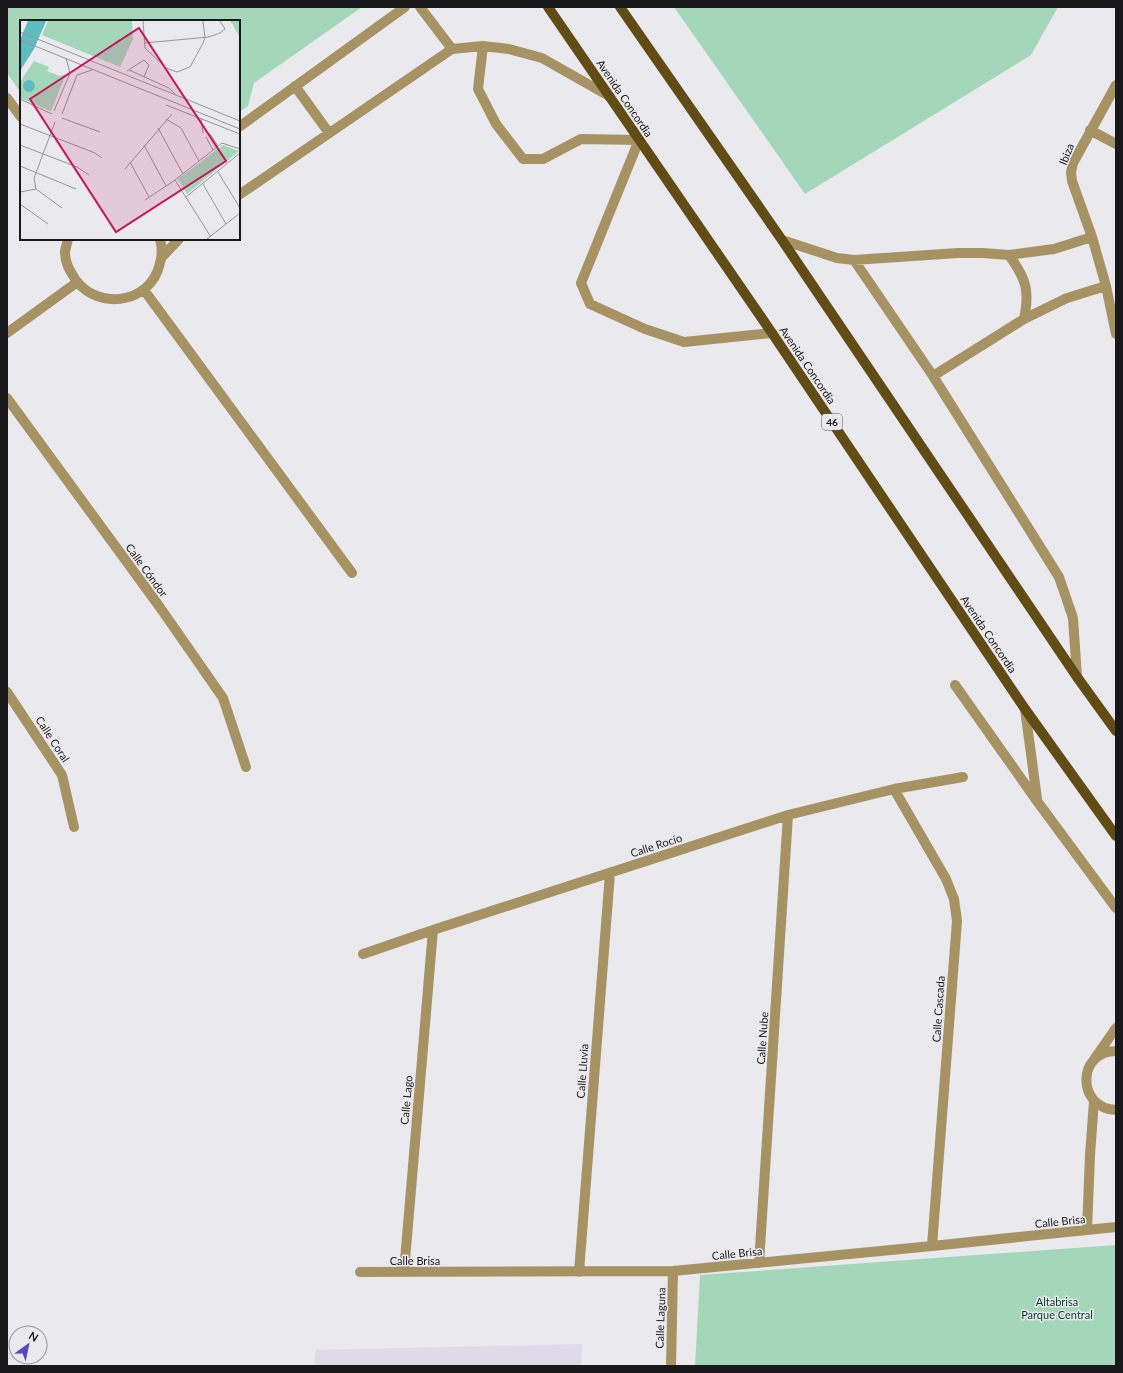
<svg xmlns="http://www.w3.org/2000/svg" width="1123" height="1373" font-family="Lato,sans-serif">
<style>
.built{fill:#dedae7}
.green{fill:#a4d7ba}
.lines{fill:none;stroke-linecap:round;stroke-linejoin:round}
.minor{stroke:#a79264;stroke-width:10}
.major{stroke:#624c15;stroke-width:10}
.labels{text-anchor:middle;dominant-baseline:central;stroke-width:3;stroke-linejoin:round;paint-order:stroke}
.shield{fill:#eae9ee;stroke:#58575a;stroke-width:1}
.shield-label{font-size:10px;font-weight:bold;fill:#19181a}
.street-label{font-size:11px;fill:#19181a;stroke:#eae9ee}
.park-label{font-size:11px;fill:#003c24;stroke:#eae9ee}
.inset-road{fill:none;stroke:#969599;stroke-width:1}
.view{fill:#c2185b;fill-opacity:0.15;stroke:#c2185b;stroke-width:2}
.inset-edge{fill:none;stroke:#19181a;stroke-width:2}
</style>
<rect width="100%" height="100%" fill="#eae9ee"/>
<path class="built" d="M582,1344L581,1366H314L316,1350Z"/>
<path class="green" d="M7,7H362L254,83L248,106L239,112V21H21V93L7,73Z
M674,7H1058L1031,55L805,194Z
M1116,1245V1366H695L700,1275Z"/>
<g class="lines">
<path class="minor" d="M420,7L452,49
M483,46L478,89L496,124L523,159H543L581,139L639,140L581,283L590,304L645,329L684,342L772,333
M1116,85L1073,163L1071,172L1072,181L1092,237L1106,286L1116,334
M295,86L329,133
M7,98L21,117
M239,127L405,7
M1090,130L1116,144
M239,195L452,49L483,46L509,49L542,58L609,96
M68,239C67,243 66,247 65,251C65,259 68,268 72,274C92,312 151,306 160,263C162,256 162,246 160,239
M782,240L837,258L854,260L958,253H983L1009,255C1026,279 1030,290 1024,319L933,376
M1009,255L1054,249L1092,237
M162,257L179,239
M854,260L933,376L1059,577L1073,618L1077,677
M144,290L352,573
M1024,319L1067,298L1106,286
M7,333L76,283
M7,398L159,606L223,698L246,767
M955,685L1037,801L1116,908
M7,692L62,775L74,827
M1025,709L1037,799
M894,789L946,879L954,899L957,921L932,1246
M363,954L433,930L788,815L894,789L963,777
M1116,1051C1077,1051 1076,1108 1116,1110
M1095,1058L1116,1028
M1087,1230L1090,1155L1094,1101
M759,1263L788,815
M360,1272L673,1271L932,1246L1116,1227
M404,1272L433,930
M579,1272L610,873
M671,1366L673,1271"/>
<path class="major" d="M548,7L772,333L1025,709L1116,836
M620,7L782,240L1077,677L1116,731"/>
</g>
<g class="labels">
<rect class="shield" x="822" y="414" width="20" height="16" rx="3"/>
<g class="shield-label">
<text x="832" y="422">46</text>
</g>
<g class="street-label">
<text transform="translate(625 98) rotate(56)">Avenida Concordia</text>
<text transform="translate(1066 154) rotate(-68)">Ibiza</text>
<text transform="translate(808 365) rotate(56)">Avenida Concordia</text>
<text transform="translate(147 570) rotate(54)">Calle Cóndor</text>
<text transform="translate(989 634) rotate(56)">Avenida Concordia</text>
<text transform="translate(53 739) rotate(57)">Calle Coral</text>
<text transform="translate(656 845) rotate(-18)">Calle Rocío</text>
<text transform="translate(938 1009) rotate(-86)">Calle Cascada</text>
<text transform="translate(762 1038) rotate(-86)">Calle Nube</text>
<text transform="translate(582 1071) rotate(-86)">Calle Lluvia</text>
<text transform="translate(406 1100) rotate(-85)">Calle Lago</text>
<text transform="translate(1060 1221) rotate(-6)">Calle Brisa</text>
<text transform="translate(737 1253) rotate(-6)">Calle Brisa</text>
<text x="415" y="1260">Calle Brisa</text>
<text transform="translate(660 1318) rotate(-88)">Calle Laguna</text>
</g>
<g class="park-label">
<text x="1057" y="1301">Altabrisa<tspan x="1057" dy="13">Parque Central</tspan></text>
</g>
</g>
<g transform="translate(20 20)">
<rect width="220" height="220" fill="#eae9ee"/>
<path d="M28,1H112L113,19L100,47L22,15ZM210,1H220V18L213,5ZM14,41L29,47L27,51L40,56L46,54L31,91L0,78V62ZM203,125L219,131L167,174L158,159Z" fill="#a4d7ba"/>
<path d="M8,1H26L14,29L0,51V20ZM3 66a6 6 0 1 1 12 0a6 6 0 1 1-12 0Z" fill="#5ebcc1"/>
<path class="inset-road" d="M123,1L125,28L146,48L157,52L170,47L182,25L185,18L183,1M0,12L220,101M0,20L220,109M124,23L189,17L200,13L205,9L200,1M109,50L149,68L156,75M107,51L124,40L129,45L124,57M0,79L32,94M146,85L220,114M34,91L50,53L46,38M42,94L57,55L72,50M42,98L80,112M146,99L161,108L179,141M181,99L183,113M35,102L14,158L16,169L42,188M0,104L75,133L82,138M138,108L163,154M190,114L198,126M186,117L193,130M0,125L57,147L69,155M124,125L146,166M110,142L129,177M0,146L56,169M105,149L152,94M198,152L220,188M155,160L191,217M183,164L206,204M0,172L16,169M166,177L220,133M125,180L155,160L202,123L220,129M0,184L28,204M187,219L220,193"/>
<path class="view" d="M119,8L206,141L96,212L10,79Z"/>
<rect width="220" height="220" class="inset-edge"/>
</g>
<rect width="1123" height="1373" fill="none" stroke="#19181a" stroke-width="16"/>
<g transform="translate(28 1345) rotate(33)"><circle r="19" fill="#eae9ee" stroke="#969599"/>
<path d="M0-3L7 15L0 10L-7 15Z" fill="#5a47bf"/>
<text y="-6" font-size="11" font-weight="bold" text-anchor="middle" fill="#19181a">N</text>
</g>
</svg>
